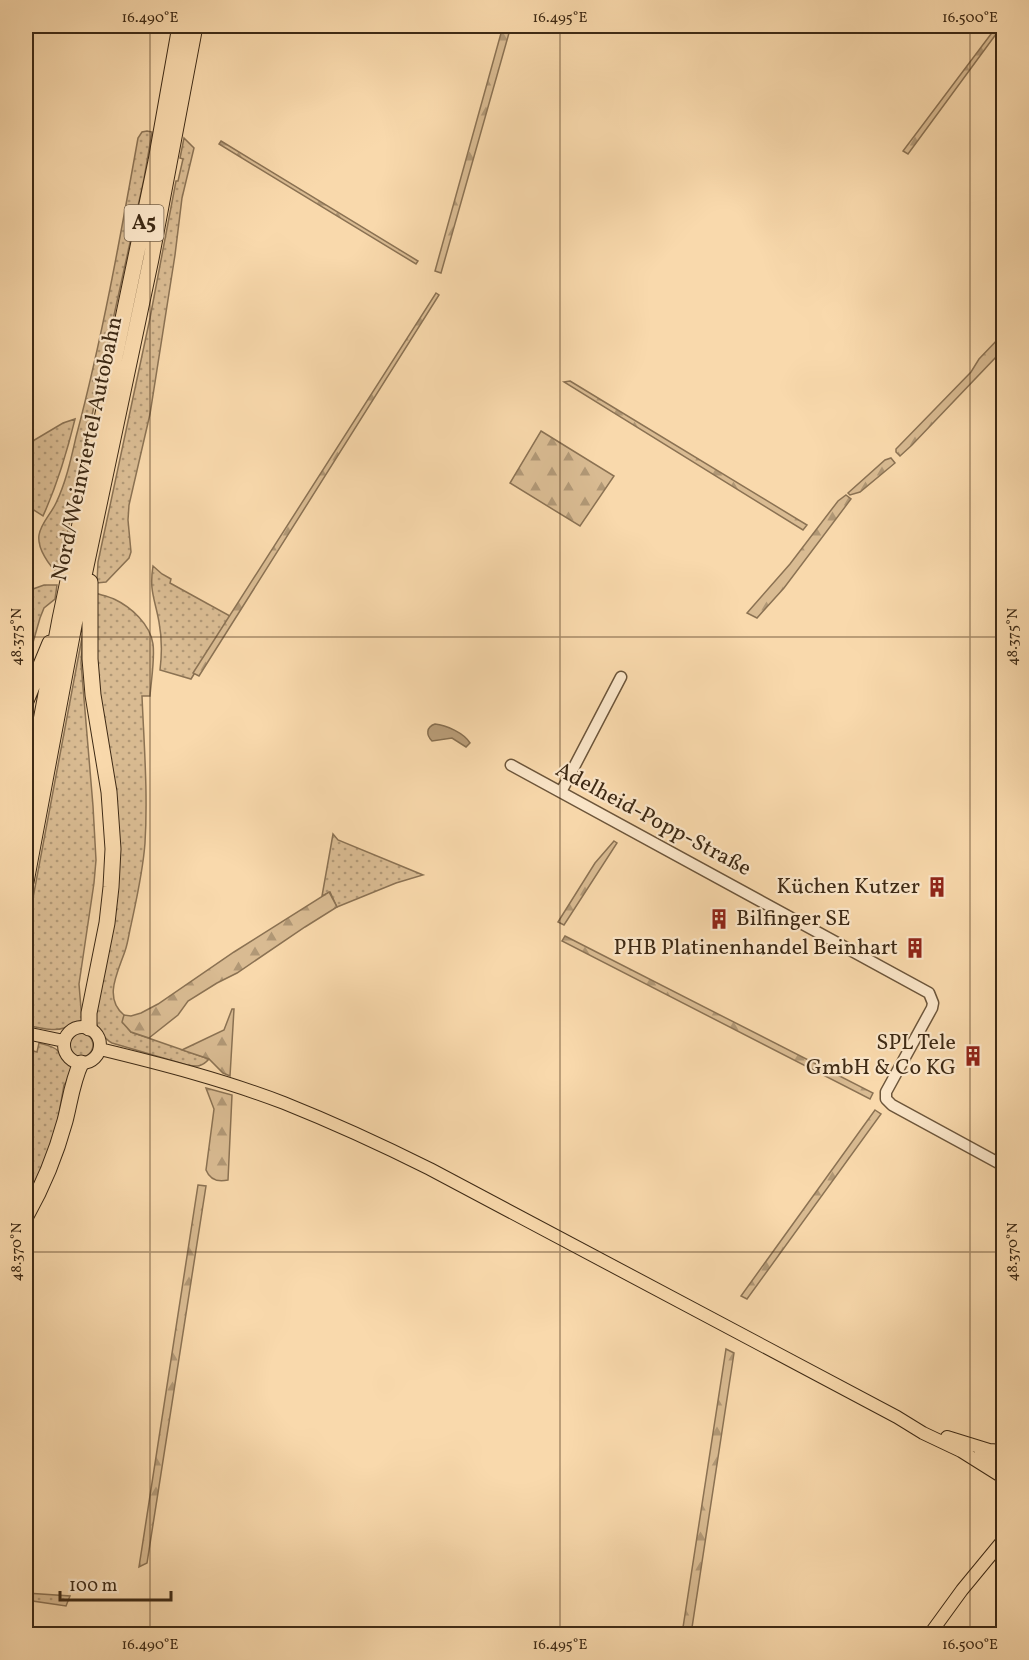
<svg xmlns="http://www.w3.org/2000/svg" width="1029" height="1660" font-family="Vollkorn,serif">
<style>
.grass{fill:url(#grass-dots);stroke:#8b7253;stroke-width:1.5}
.forest{fill:url(#forest-firs);stroke:#8b7253;stroke-width:1.5}
.water{fill:#b99d78;stroke:#876f50;stroke-width:1.5}
.lines{fill:none;stroke-linecap:round;stroke-linejoin:round}
.minor-casing{stroke:#6c553a;stroke-width:13}
.major-casing{stroke:#3d2914;stroke-width:14}
.highway-casing{stroke:#3d2914;stroke-width:17}
.minor{stroke:#fbe6c9;stroke-width:10}
.major{stroke:#f9d9ac;stroke-width:12}
.highway{stroke:#f9d9ac;stroke-width:15}
.ticks{fill:none;stroke:#3d2914;stroke-width:1.5;stroke-opacity:0.45}
.labels{text-anchor:middle;dominant-baseline:central;stroke-width:4.5;stroke-linejoin:round;paint-order:stroke}
.shield{fill:#fbe6c9;stroke:#76624a;stroke-width:1.5}
.shield-label{font-size:21px;font-weight:bold;fill:#3d2914}
.street-label{font-size:22px;fill:#3d2914;stroke:#fbe6c9}
.poi-label{font-size:22px;fill:#3d2914;stroke:#fbe6c9;text-anchor:end}
.neatline{fill:none;stroke:#3d2914;stroke-width:2}
.ticks-label{font-size:15px;text-anchor:middle;fill:#3d2914}
</style>
<defs>
<pattern id="grass-dots" width="8" height="8" patternUnits="userSpaceOnUse" patternTransform="scale(1.5)"><rect width="8" height="8" fill="#d9bb92"/><path d="M2 2h.1M6 6h.1" fill="none" stroke="#b19876" stroke-width="1.8" stroke-linecap="round"/></pattern>
<pattern id="forest-firs" width="22" height="20" patternUnits="userSpaceOnUse" patternTransform="scale(1.5)"><rect width="22" height="20" fill="#d9bb92"/><path d="M5 1l3.5 6h-7zM16 11l3.5 6h-7z" fill="#b19876"/></pattern>
</defs>
<rect width="100%" height="100%" fill="#f9d9ac"/>
<filter id="stains"><feTurbulence type="fractalNoise" baseFrequency=".00333" numOctaves="4"/><feColorMatrix values="0 0 0 0 .2 0 0 0 0 .09 0 0 0 0 .02 0 0 0 .5 -.17"/></filter>
<radialGradient id="worn" r=".72"><stop offset=".6" stop-color="#630" stop-opacity="0"/><stop offset="1" stop-color="#630" stop-opacity=".3"/></radialGradient>
<path class="grass" d="M147,131L152,132L144,179L85,447L59,574C49,566 37,548 39,535C41,523 51,514 56,503C66,482 71,459 76,437C102,339 120,239 138,138L142,132Z
M184,138L194,148L182,198L175,255L150,414L129,505L128,520L131,552L129,558L106,582L97,583L98,562L150,318L176,181H178L183,159L180,158Z
M75,419C67,452 57,485 43,516L26,505V445L63,423Z
M153,566L162,574L171,579L170,583L230,616L191,679L160,670C162,654 162,638 159,622C155,599 149,591 153,566Z
M44,585H57L55,599L44,608L40,618L26,667V594L33,589Z
M95,593C101,595 108,596 114,599C131,607 150,624 153,644C155,659 151,681 150,696H142C144,744 148,794 145,843C143,871 137,897 131,925C129,933 128,943 125,951C118,972 103,998 124,1015L123,1022L131,1032L209,1059C202,1067 197,1067 187,1065L112,1043C104,1039 96,1026 95,1018L111,930L98,689Z
M84,627L81,663L93,806L96,860L94,883L79,984L82,1021C74,1021 71,1026 64,1028C53,1032 37,1027 26,1025V935Z
M333,834L338,840L423,875L396,883L337,907L330,892L322,896Z
M69 1045a12 12 0 1 1 24 0a12 12 0 1 1-24 0Z
M39,1043C45,1045 54,1046 58,1051C63,1058 64,1063 72,1066L68,1080L64,1085L56,1131L51,1146L26,1203V1049L37,1052Z
M26,1593L70,1596L66,1606L26,1600Z"/>
<path class="forest" d="M503,26H511L441,273L435,271Z
M997,26H1002L908,154L903,151Z
M221,141L418,261L416,264L219,144Z
M436,293L439,295L199,676L193,673Z
M1000,337H1003L996,357L912,445L900,456L896,452V449L971,372L979,359Z
M570,381L807,525L803,530L564,382Z
M541,431L614,476L580,526L510,483Z
M891,458L895,463L860,492L850,495L848,493L885,460Z
M846,495L851,499L784,588L757,618L747,613L790,564L838,501Z
M614,841L617,843L564,925L558,922L595,863Z
M329,892L337,907L305,927L237,973L217,983L188,1001L178,1015L149,1038L131,1032L122,1022L124,1015L131,1016L141,1013L158,1004L234,952Z
M565,936L873,1093L870,1099L562,941Z
M232,1009H234L230,1076L223,1073L209,1059L182,1050L224,1030Z
M206,1088L232,1095L228,1180C219,1182 210,1180 206,1170L214,1109Z
M875,1110L881,1114L747,1299L741,1296Z
M198,1185L206,1186L147,1563L139,1567Z
M726,1349L734,1353L691,1634H682Z"/>
<path class="water" d="M435,724C446,725 464,733 470,743L466,747L452,738L432,741C426,735 426,727 435,724Z"/>
<g class="lines">
<g class="minor-casing">
<path id="minor" d="M511,765L929,993L933,1003L932,1008L886,1092V1099L892,1105L1004,1166
M561,792L621,677"/>
</g>
<g class="major-casing">
<path id="major" d="M64 1045a18 18 0 1 1 36 0a18 18 0 1 1-36 0Z
M26,1033L64,1041
M100,1049C162,1064 224,1080 284,1103C334,1123 382,1145 430,1169L897,1417L923,1433L961,1451L1004,1478
M947,1437L989,1450L1004,1451
M980,1455L1004,1462
M930,1634L962,1590L1004,1539"/>
</g>
<g class="highway-casing">
<path id="highway" d="M26,701L50,643
M26,801L60,619L156,161L180,26
M26,882L78,604L151,259L195,26
M89,1028V1013L107,923L111,887L113,849L109,792L93,695L90,659V582
M26,1216C43,1186 56,1154 65,1121C70,1102 72,1082 81,1063"/>
</g>
<use href="#minor" class="minor"/>
<use href="#major" class="major"/>
<use href="#highway" class="highway"/>
</g>
<path class="ticks" d="M150,26V1634M560,26V1634M970,26V1634M26,637H1004M26,1252H1004"/>
<defs>
<g id="building-bare" transform="scale(1.62)"><path d="M-4-6H4V6H1V3H-1V6H-4ZM-2.5-4.3h1.7v1.8h-1.7ZM.8-4.3h1.7v1.8H.8ZM-2.5-1h1.7V.8h-1.7ZM.8-1h1.7V.8H.8Z" fill="#8f2418" stroke="#fbe6c9" stroke-width="2.5" paint-order="stroke"/></g>
</defs>
<g fill-rule="evenodd">
<use href="#building-bare" x="937" y="887"/>
<use href="#building-bare" x="719" y="919"/>
<use href="#building-bare" x="915" y="948"/>
<use href="#building-bare" x="973" y="1056"/>
</g>
<g class="labels">
<rect class="shield" x="124.5" y="205" width="39" height="36" rx="4.5"/>
<g class="shield-label">
<text x="144" y="223">A5</text>
</g>
<g class="street-label">
<text transform="translate(88 449) rotate(-78)">Nord/Weinviertel Autobahn</text>
<text transform="translate(653 820) rotate(28)">Adelheid-Popp-Straße</text>
</g>
<g class="poi-label">
<text x="920" y="887">Küchen Kutzer</text>
<text x="736" y="919" text-anchor="start">Bilfinger SE</text>
<text x="898" y="948">PHB Platinenhandel Beinhart</text>
<text x="956" y="1043">SPL Tele<tspan x="956" dy="25">GmbH &amp; Co KG</tspan></text>
</g>
</g>
<rect width="1029" height="1660" fill="none" stroke="#f9d9ac" stroke-width="66"/>
<path d="M60 1591v9h111v-9" fill="none" stroke="#3d2914" stroke-width="3"/>
<text x="69" y="1591" font-size="18" fill="#3d2914" stroke="#fbe6c9" stroke-width="4.5" paint-order="stroke">100 m</text>
<rect x="33" y="33" width="963" height="1594" class="neatline"/>
<g class="ticks-label">
<text x="150" y="22">16.490°E</text>
<text x="560" y="22">16.495°E</text>
<text x="970" y="22">16.500°E</text>
<text transform="translate(16 637) rotate(-90)" y="5">48.375°N</text>
<text transform="translate(1012 637) rotate(-90)" y="5">48.375°N</text>
<text transform="translate(16 1252) rotate(-90)" y="5">48.370°N</text>
<text transform="translate(1012 1252) rotate(-90)" y="5">48.370°N</text>
<text x="150" y="1649">16.490°E</text>
<text x="560" y="1649">16.495°E</text>
<text x="970" y="1649">16.500°E</text>
</g>
<rect width="100%" height="100%" filter="url(#stains)"/>
<rect width="100%" height="100%" fill="url(#worn)"/>
</svg>
